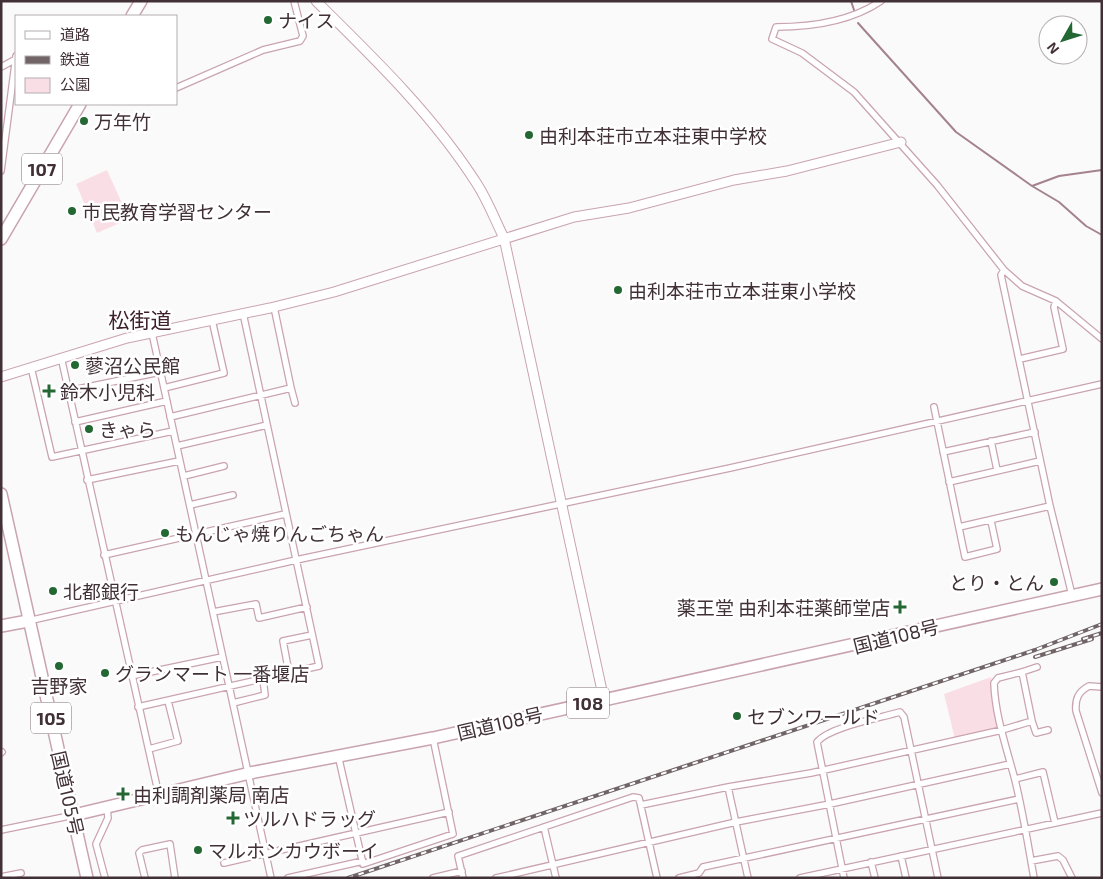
<svg xmlns="http://www.w3.org/2000/svg" width="1103" height="879" font-family="'Exo 2','Noto Sans JP',sans-serif">
<style>
.green{fill:#fadee6}
.lines{fill:none;stroke-linecap:round;stroke-linejoin:round}
.stream{stroke:#a4838d;stroke-width:2}
.street-casing{stroke:#c9a4af;stroke-width:8}
.secondary-casing{stroke:#c9a4af;stroke-width:11}
.highway-casing{stroke:#c9a4af;stroke-width:14}
.street{stroke:#fff;stroke-width:5.5}
.secondary{stroke:#fff;stroke-width:9}
.highway{stroke:#fff;stroke-width:11}
.rail-casing{stroke:#716568;stroke-width:4}
.rail{stroke:#fff;stroke-width:2;stroke-dasharray:5.5;stroke-linecap:butt}
.poi-dot{fill:#236733;stroke:#fff;stroke-width:2}
.labels{text-anchor:middle;dominant-baseline:central;stroke-width:5;stroke-linejoin:round;paint-order:stroke}
.shield{fill:#fff;stroke:#7a6f72;stroke-width:1}
.shield-label{font-size:18px;font-weight:bold;fill:#413136}
.poi-label{font-size:19px;fill:#413136;stroke:#fff;text-anchor:start}
.street-label{font-size:19px;fill:#413136;stroke:#fff}
.quarter-label{font-size:21px;fill:#3e212b;stroke:#fff}
</style>
<rect width="100%" height="100%" fill="#fafafa"/>
<path class="green" d="M107,170L129,219L97,233L76,184Z
M991,677L1000,728L955,739L944,694Z"/>
<g class="lines">
<path class="stream" d="M851,1L855,13
M858,23L956,132L1032,186L1059,202L1086,226L1102,235
M1032,186L1059,176L1102,170"/>
<g class="street-casing">
<path id="street" d="M881,1C850,22 812,27 776,27L772,39L802,53L854,92L937,185L1004,270L1022,286L1056,301L1102,339
M1,67L16,59
M176,88L263,50L300,41L303,36L294,1
M1,171L16,56
M1004,270L1001,275L1050,506L1072,595
M152,333L271,878
M61,357L159,796
M1020,359L1063,349L1054,307L1056,301
M31,367L52,457L173,431
M164,388L224,373L212,320
M291,388L295,403
M68,391L160,372
M934,407L965,557L997,549L991,521
M170,417L291,388L274,307
M75,422L167,401
M991,441L997,470
M177,446L267,425
M943,452L1035,432
M184,476L224,466
M87,480L179,461
M949,482L1040,461
M190,505L233,495
M959,527L1050,506
M104,555L285,514
M213,612L256,604L259,618L307,607
M28,621L296,560L730,468L1102,384
M1022,672L1037,667
M289,673L283,641L312,635
M131,676L222,657
M1102,687L1089,686C1078,692 1075,699 1076,711L1102,793
M233,703L265,695L263,679
M138,707L319,666L243,313
M1032,721L1036,733L1048,730
M149,749L178,741L168,701
M1,753L2,752
M338,755L363,864L453,834L433,738
M1015,779L1043,772L1055,823
M728,787L748,878
M641,805L728,787L811,773L1002,730L1032,721L1022,672L998,678L994,683C995,716 1007,749 1015,780C1023,812 1028,845 1034,878
M544,827L556,878
M1,830L74,815
M901,856L906,878
M1031,861L1058,856L1063,860L1072,878
M871,862L875,878
M224,863L449,812
M1,877L21,873
M105,878L96,844L108,818L107,807
M145,878L139,853L142,850L170,844L175,878
M288,878L363,861
M433,878L462,871
M463,878L458,856L633,797L639,798L657,878
M496,878L736,822L830,804L1010,764
M679,878L699,873L703,867L1019,799
M800,878L1102,813
M844,878L817,742C829,727 880,718 900,712L904,717L938,878"/>
</g>
<g class="secondary-casing">
<path id="secondary" d="M316,1C374,58 433,115 477,184C488,201 495,220 504,238L604,700
M1,377L127,338L270,308L334,292L574,217L629,208L734,180L787,171L901,142"/>
</g>
<g class="highway-casing">
<path id="highway" d="M132,16L141,1
M1,239L80,104
M1,494L87,878
M1,626L28,621
M74,815L250,773L433,738L1102,589"/>
</g>
<use href="#street" class="street"/>
<use href="#secondary" class="secondary"/>
<use href="#highway" class="highway"/>
<g class="rail-casing">
<path id="rail" d="M1083,639L1102,633
M1035,657L1092,639
M348,878L1035,650L1102,624"/>
</g>
<use href="#rail" class="rail"/>
</g>
<g class="poi-dot">
<circle cx="268" cy="20" r="5"/>
<circle cx="84" cy="121" r="5"/>
<circle cx="529" cy="135" r="5"/>
<circle cx="72" cy="211" r="5"/>
<circle cx="618" cy="290" r="5"/>
<circle cx="75" cy="365" r="5"/>
<path d="M46.5 383.5h5v5h5v5h-5v5h-5v-5h-5v-5h5z"/>
<circle cx="89" cy="429" r="5"/>
<circle cx="165" cy="533" r="5"/>
<circle cx="1054" cy="582" r="5"/>
<circle cx="53" cy="591" r="5"/>
<path d="M897.5 599.5h5v5h5v5h-5v5h-5v-5h-5v-5h5z"/>
<circle cx="59" cy="666" r="5"/>
<circle cx="105" cy="673" r="5"/>
<circle cx="737" cy="716" r="5"/>
<path d="M120.5 786.5h5v5h5v5h-5v5h-5v-5h-5v-5h5z"/>
<path d="M230.5 810.5h5v5h5v5h-5v5h-5v-5h-5v-5h5z"/>
<circle cx="198" cy="850" r="5"/>
</g>
<g class="labels">
<g class="shield">
<rect x="22" y="153.5" width="40" height="31" rx="4"/>
<rect x="567" y="687.5" width="42" height="31" rx="4"/>
<rect x="31" y="702.5" width="40" height="31" rx="4"/>
</g>
<g class="shield-label">
<text x="42" y="169">107</text>
<text x="588" y="703">108</text>
<text x="51" y="718">105</text>
</g>
<g class="poi-label">
<text x="278" y="20">ナイス</text>
<text x="94" y="121">万年竹</text>
<text x="539" y="135">由利本荘市立本荘東中学校</text>
<text x="82" y="211">市民教育学習センター</text>
<text x="628" y="290">由利本荘市立本荘東小学校</text>
<text x="85" y="365">蓼沼公民館</text>
<text x="60" y="391">鈴木小児科</text>
<text x="99" y="429">きゃら</text>
<text x="175" y="533">もんじゃ焼りんごちゃん</text>
<text x="1044" y="582" text-anchor="end">とり・とん</text>
<text x="63" y="591">北都銀行</text>
<text x="890" y="607" text-anchor="end">薬王堂 由利本荘薬師堂店</text>
<text x="115" y="673">グランマート 一番堰店</text>
<text x="59" y="685" text-anchor="middle">吉野家</text>
<text x="747" y="716">セブンワールド</text>
<text x="133" y="794">由利調剤薬局 南店</text>
<text x="243" y="818">ツルハドラッグ</text>
<text x="208" y="850">マルホンカウボーイ</text>
</g>
<g class="street-label">
<text transform="translate(896 636) rotate(-14)">国道108号</text>
<text transform="translate(500 723) rotate(-13)">国道108号</text>
<text transform="translate(68 793) rotate(77)">国道105号</text>
</g>
<g class="quarter-label">
<text x="140" y="319">松街道</text>
</g>
</g>
<rect width="1103" height="879" fill="none" stroke="#413136" stroke-width="5"/>
<rect x="15" y="15" width="162" height="90" fill="#ffffff" stroke="#b3adaf"/>
<rect x="25" y="31" width="25" height="8" fill="#ffffff" stroke="#b3adaf"/>
<text x="60" y="40" font-size="15" fill="#413136">道路</text>
<rect x="25" y="56" width="25" height="8" fill="#716568" stroke="#b3adaf"/>
<text x="60" y="65" font-size="15" fill="#413136">鉄道</text>
<rect x="25" y="78" width="25" height="15" fill="#fadee6" stroke="#b3adaf"/>
<text x="60" y="90" font-size="15" fill="#413136">公園</text>
<g transform="translate(1063 40) rotate(231)"><circle r="24" fill="#ffffff" stroke="#b3adaf"/>
<path d="M0-4L9 19L0 12L-9 19Z" fill="#236733"/>
<text y="-8" font-size="14" font-weight="bold" text-anchor="middle" fill="#413136">N</text>
</g>
</svg>
